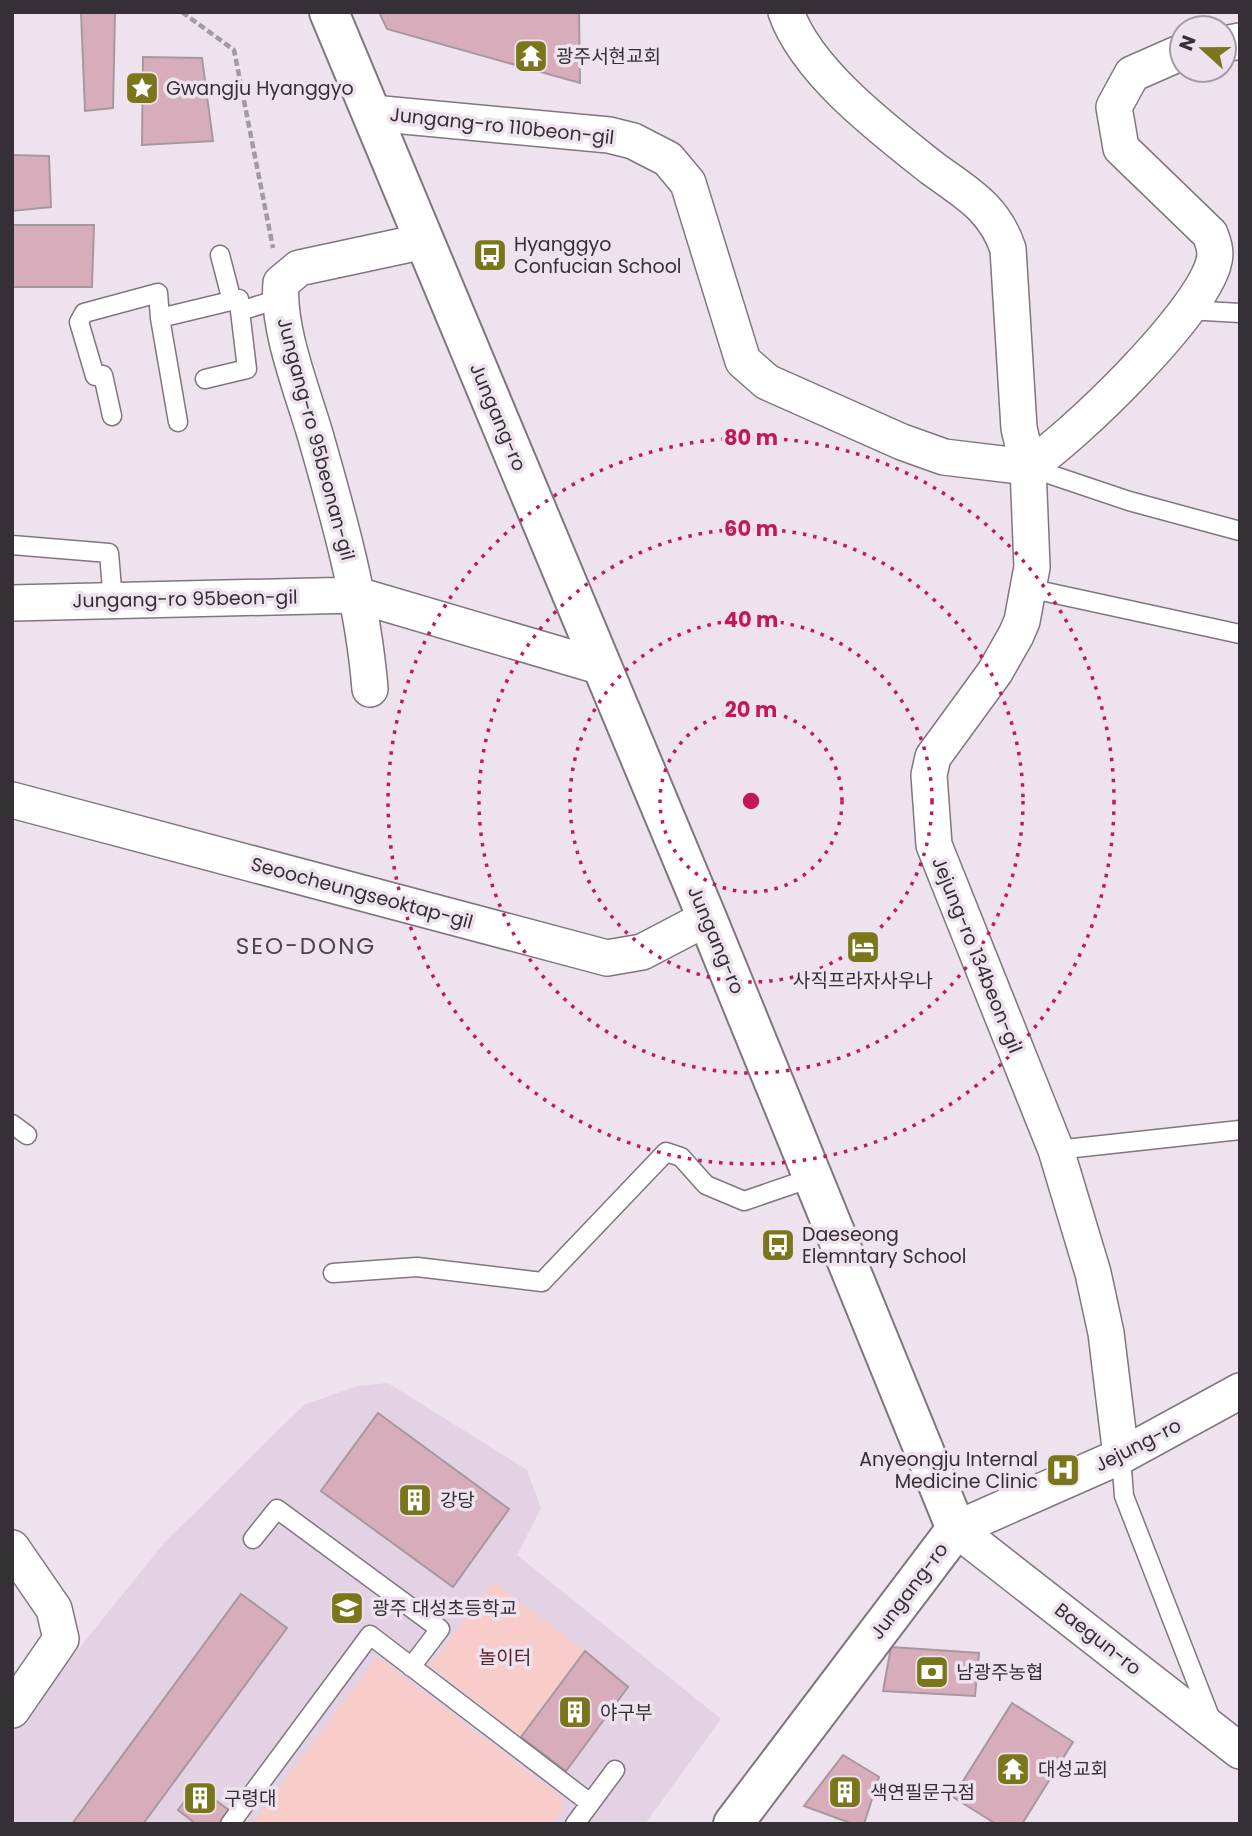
<svg xmlns="http://www.w3.org/2000/svg" width="1252" height="1836" font-family="Poppins,'Noto Sans KR',sans-serif">
<style>
.built{fill:#e3d2e3}
.green{fill:#f8ccc9}
.building{fill:#d7adbc;stroke:#a6989d;stroke-width:2}
.lines{fill:none;stroke-linecap:round;stroke-linejoin:round}
.lane-casing{stroke:#80767f;stroke-width:21}
.street-casing{stroke:#80767f;stroke-width:38}
.secondary-casing{stroke:#80767f;stroke-width:42}
.path{stroke:#a299a2;stroke-width:4.5;stroke-dasharray:7 3.5;stroke-linecap:butt}
.lane{stroke:#fff;stroke-width:18}
.street{stroke:#fff;stroke-width:35}
.secondary{stroke:#fff;stroke-width:38}
.ring{fill:none;stroke:#c2185b;stroke-width:3.5;stroke-dasharray:3.5 7}
.labels{text-anchor:middle;dominant-baseline:central;stroke-width:7;stroke-linejoin:round;paint-order:stroke}
.poi-label{font-size:19px;fill:#353035;stroke:#ede2ed;text-anchor:start}
.street-label{font-size:19px;fill:#353035;stroke:#ede2ed}
.park-label{font-size:19px;fill:#5b2323;stroke:#ede2ed}
.quarter-label{font-size:23px;letter-spacing:2px;fill:#4c434c;stroke:#ede2ed}
.centre{fill:#c2185b;stroke:#ede2ed;stroke-width:3.5}
.ring-label{font-size:21px;text-anchor:middle;font-weight:bold;fill:#c2185b;stroke:#ede2ed;stroke-width:7;stroke-linejoin:round;paint-order:stroke}
</style>
<rect width="100%" height="100%" fill="#ede2ed"/>
<path class="built" d="M388,1383L527,1470L541,1508L517,1555L721,1719L645,1824H12V1671L68,1662L165,1542L304,1405L357,1386Z"/>
<path class="green" d="M493,1582L585,1651L521,1737L430,1665Z
M377,1657L564,1799L560,1805L564,1809L552,1824H252Z"/>
<path class="building" d="M81,12H115L113,108L85,111Z
M379,12H579L580,83L387,29Z
M143,57L202,58L213,141L142,145Z
M12,155L49,156L51,207L12,211Z
M12,225H94L92,287H12Z
M378,1413L509,1509L453,1587L321,1491Z
M241,1594L287,1628L143,1824H72Z
M891,1647L979,1653L975,1696L883,1691Z
M585,1651L628,1687L566,1771L521,1737Z
M1012,1703L1073,1742L1022,1824H996L953,1797Z
M843,1755L879,1777L864,1824H853L804,1806Z
M196,1786L244,1821L242,1824H196L178,1810Z"/>
<g class="lines">
<g class="lane-casing">
<path id="lane" d="M220,255L232,301
M1187,310L1240,313
M205,379L247,369L240,311
M112,416L103,375L95,376L79,322L84,313L158,293L160,318
M178,422L160,318L239,299L240,311L279,299
M1028,467L1129,501L1240,531
M12,545L109,553L113,601
M1028,588L1240,634
M12,1124L27,1135
M1056,1150L1240,1130
M333,1273L417,1267L542,1282L666,1152L681,1157L706,1185L744,1201L814,1177
M1121,1456L1124,1496L1212,1722
M253,1539L277,1509L440,1629L411,1667
M230,1824L370,1635L590,1803
M575,1824L615,1770"/>
</g>
<g class="street-casing">
<path id="street" d="M786,12C807,72 884,130 932,168C966,193 994,207 1008,249L1019,428L1028,467L1032,567L1022,621L1016,635L995,672L933,757L929,775L934,845L1056,1150L1093,1273L1106,1333L1121,1456
M1224,44L1240,41
M372,113L609,135L633,141L668,159L688,183L743,361L767,382L902,442L944,457L1028,467C1075,436 1197,317 1213,265C1217,253 1214,245 1210,234L1121,148L1114,107L1132,74L1182,52
M12,603L357,595L602,667
M370,689C363,602 339,518 315,434C302,390 277,328 281,283L299,268L425,241
M12,800L607,958L642,952L707,918
M1240,1391L1121,1456L956,1529L1240,1751
M12,1548L54,1609L61,1639L12,1710"/>
</g>
<g class="secondary-casing">
<path id="secondary" d="M329,12L707,918L956,1529L733,1824"/>
</g>
<path class="path" d="M182,12L234,50L273,248"/>
<use href="#lane" class="lane"/>
<use href="#street" class="street"/>
<use href="#secondary" class="secondary"/>
</g>
<g class="ring">
<circle cx="751" cy="801" r="91"/>
<circle cx="751" cy="801" r="181"/>
<circle cx="751" cy="801" r="272"/>
<circle cx="751" cy="801" r="363"/>
</g>
<defs>
<g id="temple-square" transform="scale(1.75)"><rect x="-9" y="-9" width="18" height="18" rx="4" fill="#7a761b" stroke="#ede2ed"/><path d="M0-6L5-2H3V0L6.5 2.5H4V6H1.5V3h-3V6H-4V2.5H-6.5L-3 0V-2H-5Z" fill="#fff"/></g>
<g id="sight-square" transform="scale(1.75)"><rect x="-9" y="-9" width="18" height="18" rx="4" fill="#7a761b" stroke="#ede2ed"/><path d="M0-6L1.8-2.2L6-1.7L2.9 1.2L3.7 5.4L0 3.3L-3.7 5.4L-2.9 1.2L-6-1.7L-1.8-2.2Z" fill="#fff"/></g>
<g id="bus-square" transform="scale(1.75)"><rect x="-9" y="-9" width="18" height="18" rx="4" fill="#7a761b" stroke="#ede2ed"/><path d="M-5-6H5V4H4V6H2V4H-2V6H-4V4H-5ZM-3.5-4V0h7V-4ZM-3.5 1.2v1.5H-2V1.2ZM2 1.2v1.5H3.5V1.2Z" fill="#fff"/></g>
<g id="hotel-square" transform="scale(1.75)"><rect x="-9" y="-9" width="18" height="18" rx="4" fill="#7a761b" stroke="#ede2ed"/><path d="M-6-4.5h1.5V1H6V5H4.5V3h-9V5H-6ZM-4 0a1.8 1.8 0 1 1 3.6 0ZM.5 0V-2.5h3Q6-2.5 6 0Z" fill="#fff"/></g>
<g id="hospital-square" transform="scale(1.75)"><rect x="-9" y="-9" width="18" height="18" rx="4" fill="#7a761b" stroke="#ede2ed"/><path d="M-5-5h3v3.5h4V-5h3V5h-3V1.5h-4V5h-3Z" fill="#fff"/></g>
<g id="building-square" transform="scale(1.75)"><rect x="-9" y="-9" width="18" height="18" rx="4" fill="#7a761b" stroke="#ede2ed"/><path d="M-4-6H4V6H1V3H-1V6H-4ZM-2.5-4.3h1.7v1.8h-1.7ZM.8-4.3h1.7v1.8H.8ZM-2.5-1h1.7V.8h-1.7ZM.8-1h1.7V.8H.8Z" fill="#fff"/></g>
<g id="school-square" transform="scale(1.75)"><rect x="-9" y="-9" width="18" height="18" rx="4" fill="#7a761b" stroke="#ede2ed"/><path d="M0-5L7-2L0 1L-7-2ZM-4 1L0 2.5L4 1V4Q0 6-4 4Z" fill="#fff"/></g>
<g id="bank-square" transform="scale(1.75)"><rect x="-9" y="-9" width="18" height="18" rx="4" fill="#7a761b" stroke="#ede2ed"/><path d="M-6-4H6V4H-6ZM0-2.3a2.3 2.3 0 1 0 0 4.6a2.3 2.3 0 1 0 0-4.6Z" fill="#fff"/></g>
</defs>
<g fill-rule="evenodd">
<use href="#temple-square" x="531" y="56"/>
<use href="#sight-square" x="142" y="88"/>
<use href="#bus-square" x="490" y="255"/>
<use href="#hotel-square" x="863" y="947"/>
<use href="#bus-square" x="778" y="1245"/>
<use href="#hospital-square" x="1063" y="1470"/>
<use href="#building-square" x="415" y="1500"/>
<use href="#school-square" x="347" y="1608"/>
<use href="#bank-square" x="932" y="1672"/>
<use href="#building-square" x="575" y="1712"/>
<use href="#temple-square" x="1013" y="1769"/>
<use href="#building-square" x="845" y="1792"/>
<use href="#building-square" x="200" y="1798"/>
</g>
<g class="labels">
<g class="poi-label">
<text x="556" y="56">광주서현교회</text>
<text x="166" y="88">Gwangju Hyanggyo</text>
<text x="514" y="244">Hyanggyo<tspan x="514" dy="22">Confucian School</tspan></text>
<text x="863" y="980" text-anchor="middle">사직프라자사우나</text>
<text x="802" y="1234">Daeseong<tspan x="802" dy="22">Elemntary School</tspan></text>
<text x="1038" y="1459" text-anchor="end">Anyeongju Internal<tspan x="1038" dy="22">Medicine Clinic</tspan></text>
<text x="440" y="1500">강당</text>
<text x="372" y="1608">광주 대성초등학교</text>
<text x="956" y="1672">남광주농협</text>
<text x="600" y="1712">야구부</text>
<text x="1038" y="1769">대성교회</text>
<text x="870" y="1792">색연필문구점</text>
<text x="224" y="1798">구령대</text>
</g>
<g class="street-label">
<text transform="translate(502 126) rotate(6)">Jungang-ro 110beon-gil</text>
<text transform="translate(498 417) rotate(67)">Jungang-ro</text>
<text transform="translate(316 439) rotate(75)">Jungang-ro 95beonan-gil</text>
<text transform="translate(185 599) rotate(-1)">Jungang-ro 95beon-gil</text>
<text transform="translate(362 893) rotate(15)">Seoocheungseoktap-gil</text>
<text transform="translate(716 940) rotate(67)">Jungang-ro</text>
<text transform="translate(977 955) rotate(68)">Jejung-ro 134beon-gil</text>
<text transform="translate(1138 1445) rotate(-27)">Jejung-ro</text>
<text transform="translate(909 1591) rotate(-53)">Jungang-ro</text>
<text transform="translate(1098 1639) rotate(38)">Baegun-ro</text>
</g>
<g class="park-label">
<text x="505" y="1657">놀이터</text>
</g>
<g class="quarter-label">
<text x="306" y="946">SEO-DONG</text>
</g>
</g>
<circle cx="751" cy="801" r="10" class="centre"/>
<g class="ring-label">
<text x="751" y="445">80 m</text>
<text x="751" y="536">60 m</text>
<text x="751" y="627">40 m</text>
<text x="751" y="717">20 m</text>
</g>
<rect width="1252" height="1836" fill="none" stroke="#353035" stroke-width="28"/>
<g transform="translate(1203 49) rotate(291)"><circle r="33" fill="#ede2ed" stroke="#a39ba3" stroke-width="2"/>
<path d="M0-5L12 26L0 18L-12 26Z" fill="#7a761b"/>
<text y="-10" font-size="19" font-weight="bold" text-anchor="middle" fill="#353035">N</text>
</g>
</svg>
